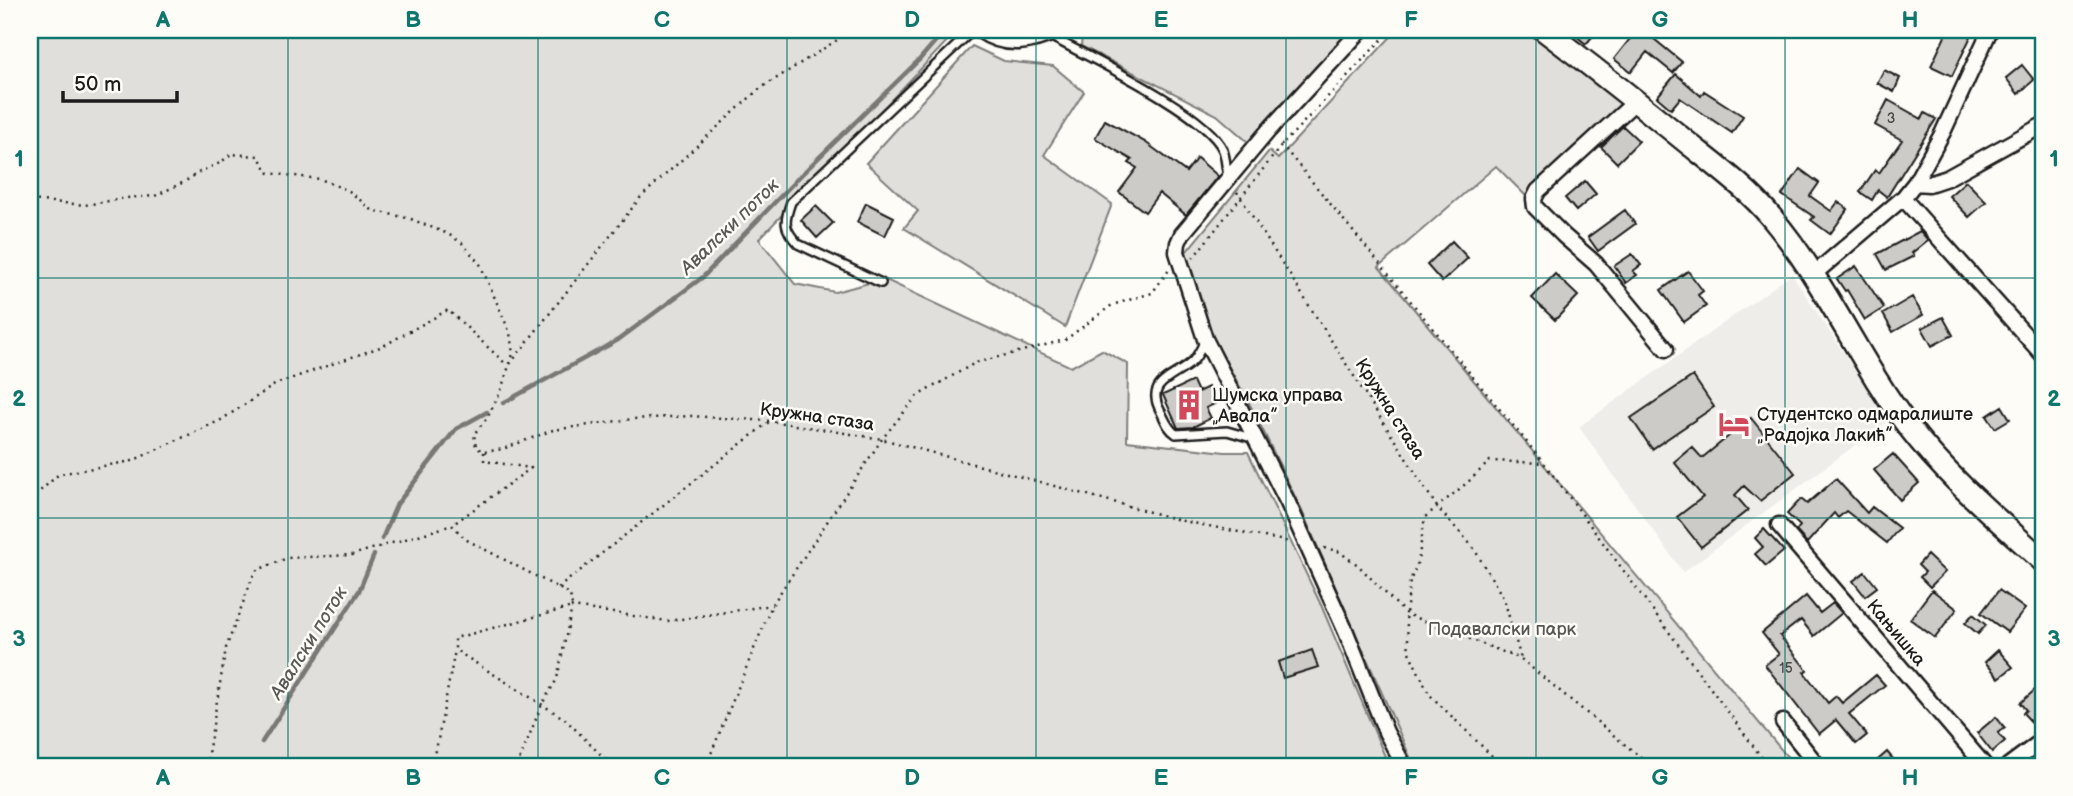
<svg xmlns="http://www.w3.org/2000/svg" width="2073" height="796" font-family="'Balsamiq Sans',sans-serif">
<style>
.built{fill:#eeede9}
.green{fill:#e0dfdb;stroke:#7e7e7c;stroke-width:2}
.lines{fill:none;stroke-linecap:round;stroke-linejoin:round}
.stream{stroke:#797876;stroke-width:4.5}
.building{fill:#cccbc8;stroke:#1c1c1c;stroke-width:2}
.service-casing{stroke:#1c1c1c;stroke-width:12}
.minor-casing{stroke:#1c1c1c;stroke-width:19}
.secondary-casing{stroke:#1c1c1c;stroke-width:26}
.path{stroke:#1c1c1c;stroke-width:2.5;stroke-dasharray:2 5;stroke-linecap:butt}
.service{stroke:#fdfcf7;stroke-width:7}
.minor{stroke:#fdfcf7;stroke-width:14}
.secondary{stroke:#fdfcf7;stroke-width:21}
.grid{fill:none;stroke:#0f766e;stroke-width:2;stroke-opacity:0.55}
.labels{text-anchor:middle;dominant-baseline:central;stroke-width:5;stroke-linejoin:round;paint-order:stroke}
.number-label{font-size:14px;fill:#484847}
.poi-label{font-size:18px;fill:#1c1c1c;stroke:#fdfcf7;text-anchor:start}
.street-label{font-size:18px;fill:#1c1c1c;stroke:#fdfcf7}
.park-label{font-size:18px;fill:#575655;stroke:#fdfcf7}
.water-label{font-size:19px;font-style:italic;fill:#5a5a58;stroke:#fdfcf7}
.neatline{fill:none;stroke:#0f766e;stroke-width:2.5}
.grid-label{font-size:23px;text-anchor:middle;font-weight:bold;fill:#0f766e}
</style>
<rect width="100%" height="100%" fill="#fdfcf7"/>
<filter id="ink" filterUnits="userSpaceOnUse"><feTurbulence type="fractalNoise" baseFrequency=".0143" numOctaves="2"/><feDisplacementMap in="SourceGraphic" scale="14" xChannelSelector="R" yChannelSelector="G"/><feConvolveMatrix kernelMatrix="1 2 1 2 8 2 1 2 1" color-interpolation-filters="sRGB"/></filter>
<g filter="url(#ink)">
<path class="built" d="M1792,274L1888,421L1683,572L1579,427Z"/>
<path class="green" d="M30,30H949L953,35L759,239L795,284L835,292L884,279L1071,367L1102,350L1128,364L1127,441L1225,452H1248L1321,605L1389,766H30Z
M1083,30H1354L1248,142L1217,115L1081,46Z
M1397,30H1521L1535,34L1631,104L1529,199L1496,166L1379,267L1795,766H1414L1301,509L1255,414L1212,336L1187,264L1186,252L1269,151L1278,159Z
M972,46L1004,61L1053,66L1084,92L1044,155L1112,204L1065,327L904,228L918,211L866,163Z"/>
<g class="lines">
<path class="stream" d="M503,403L618,340L703,277L800,176L920,59L945,30
M382,539L397,504L456,429L487,412
M262,742L359,591L374,555"/>
</g>
<path class="building" d="M1569,30H1598L1586,44Z
M1637,30H1643L1682,62L1673,73L1647,52L1631,72L1614,59Z
M1948,30H1974L1952,76L1931,66Z
M2022,65L2034,80L2018,94L2006,78Z
M1884,70L1900,78L1894,92L1877,83Z
M1676,74L1701,96L1704,91L1743,116L1732,133L1680,98L1671,109L1657,97Z
M1888,100L1922,119L1925,113L1936,119L1887,197L1878,190L1872,200L1860,192L1875,170L1879,173L1902,140L1875,125Z
M1105,120L1145,142L1186,172L1197,158L1218,176L1186,215L1159,193L1145,212L1119,192L1137,168L1129,163L1132,160L1095,138Z
M1623,126L1639,141L1617,163L1601,147Z
M1800,169L1819,183L1810,196L1831,211L1838,202L1848,209L1830,234L1811,220L1814,217L1782,195Z
M1585,181L1596,194L1576,211L1565,198Z
M1966,181L1986,202L1969,217L1949,196Z
M866,203L894,217L885,236L857,222Z
M816,206L833,223L817,238L801,220Z
M1625,210L1635,224L1598,251L1588,237Z
M1920,231L1928,240L1912,253L1914,256L1886,270L1877,254Z
M1452,241L1468,258L1442,282L1427,265Z
M1632,254L1641,265L1633,271L1637,275L1626,283L1614,266Z
M1856,266L1884,308L1865,320L1847,290L1845,291L1837,279Z
M1688,271L1703,291L1698,295L1706,306L1684,322L1661,290Z
M1555,274L1578,296L1555,320L1532,298Z
M1912,297L1923,315L1893,332L1883,314Z
M1943,317L1953,335L1932,346L1922,328Z
M1693,376L1714,407L1652,449L1631,418Z
M1193,381L1198,392L1208,387L1216,403L1206,408L1211,418L1193,427L1178,428L1163,395Z
M2002,406L2010,419L1995,428L1987,416Z
M1751,418L1795,473L1760,501L1744,486L1735,495L1748,510L1701,547L1677,517L1703,497L1674,462L1692,447L1702,458Z
M1893,454L1919,483L1900,500L1874,470Z
M1836,479L1867,513L1872,507L1899,528L1887,543L1846,511L1838,518L1834,513L1807,543L1796,531L1800,526L1787,514L1801,499L1807,504Z
M1764,529L1784,551L1766,566L1755,554L1763,547L1755,538Z
M1927,555L1945,572L1930,587L1920,577L1925,572L1918,565Z
M1865,572L1877,587L1865,596L1853,581Z
M1932,590L1957,609L1935,638L1910,619Z
M1999,590L2025,609L2007,632L1981,613Z
M1806,596L1820,613L1833,603L1842,613L1814,636L1801,620L1780,636L1807,670L1804,672L1828,703L1836,696L1842,703L1876,675L1885,685L1849,714L1867,735L1856,744L1836,720L1819,734L1765,665L1779,654L1762,633Z
M1973,614L1986,625L1978,634L1965,623Z
M1312,650L1318,667L1283,678L1278,662Z
M1998,650L2013,667L1999,678L1985,662Z
M2036,689L2043,697V722L2037,728L2023,713L2026,710L2020,703Z
M1996,717L2005,728L1998,733L2005,741L1992,752L1977,733Z
M1887,752L1899,766H1871Z"/>
<g class="lines">
<g class="service-casing">
<path id="service" d="M1050,36C1088,57 1207,113 1223,150C1226,158 1226,169 1228,177
M881,283L798,244C783,228 784,222 791,202L973,30
M1204,342C1201,349 1198,355 1193,361C1176,378 1143,381 1161,412C1165,420 1168,429 1176,434L1227,431L1255,439"/>
</g>
<g class="minor-casing">
<path id="minor" d="M979,30C1006,49 1032,43 1060,30
M1361,30L1269,130L1182,234L1178,243L1177,252L1205,339L1288,503L1346,632L1386,732L1404,766
M1636,101L1538,191L1534,199L1535,207L1564,236L1596,264L1666,349
M1915,183L1929,184L1947,178L2043,125
M1903,198L2043,355
M1814,274L1903,198L1915,183L1943,132L1990,30
M1779,525L1985,766
M1783,722L1818,766
M2008,766L2043,740"/>
</g>
<g class="secondary-casing">
<path id="secondary" d="M1544,30C1593,67 1641,105 1689,144C1718,167 1749,190 1772,218C1826,282 1858,360 1908,426C1947,477 1996,518 2043,561"/>
</g>
<path class="path" d="M1281,144L1544,463
M1237,192L1437,507L1473,547L1504,599L1521,659
M30,200L85,205L127,198L155,196L184,182L201,171L220,163L231,154L258,156L269,173L320,179L349,191L372,210L411,219L448,234L462,243L480,264L510,333L513,354L500,393L487,418L474,434L476,447L484,452L503,449L553,430L632,419L691,416L770,421L882,439L1183,521L1290,542
M1193,258L1282,145L1391,30
M510,364L640,198L758,90L853,30
M484,452V461L531,468L452,525L465,539L570,594L572,607L455,638V650L565,719L612,766
M30,500L59,474L132,461L221,420L276,384L383,346L448,310L507,365
M1324,548L1338,551L1358,565L1406,614L1521,659L1651,766
M558,588L770,421
M206,766L226,648L255,571L287,558L352,555L452,525
M433,766L455,650
M517,766L542,704L557,679L572,607L668,621L772,605
M706,766L772,605L882,439L917,396L975,363L1065,340L1112,305L1152,293L1169,270
M1502,766L1429,694L1409,652L1406,614L1410,581L1418,562L1425,517L1468,482L1490,461L1544,463L1768,766"/>
<use href="#service" class="service"/>
<use href="#minor" class="minor"/>
<use href="#secondary" class="secondary"/>
</g>
</g>
<path class="grid" d="M288,30V766M538,30V766M787,30V766M1036,30V766M1286,30V766M1536,30V766M1785,30V766M30,278H2043M30,518H2043"/>
<defs>
<g id="building-bare" transform="scale(2.415)"><path d="M-4-6H4V6H1V3H-1V6H-4ZM-2.5-4.3h1.7v1.8h-1.7ZM.8-4.3h1.7v1.8H.8ZM-2.5-1h1.7V.8h-1.7ZM.8-1h1.7V.8H.8Z" fill="#d1495b" stroke="#fdfcf7" stroke-width="2.5" paint-order="stroke"/></g>
<g id="hotel-bare" transform="scale(2.415)"><path d="M-6-4.5h1.5V1H6V5H4.5V3h-9V5H-6ZM-4 0a1.8 1.8 0 1 1 3.6 0ZM.5 0V-2.5h3Q6-2.5 6 0Z" fill="#d1495b" stroke="#fdfcf7" stroke-width="2.5" paint-order="stroke"/></g>
</defs>
<g fill-rule="evenodd">
<use href="#building-bare" x="1189" y="405"/>
<use href="#hotel-bare" x="1734" y="424"/>
</g>
<g class="labels">
<g class="number-label">
<text x="1891" y="118">3</text>
<text x="1786" y="668">15</text>
</g>
<g class="poi-label">
<text x="1212" y="395">Шумска управа<tspan x="1212" dy="21">„Авала”</tspan></text>
<text x="1757" y="414">Студентско одмаралиште<tspan x="1757" dy="21">„Радојка Лакић”</tspan></text>
</g>
<g class="street-label">
<text transform="translate(1390 409) rotate(58)">Кружна стаза</text>
<text transform="translate(817 417) rotate(8)">Кружна стаза</text>
<text transform="translate(1896 633) rotate(50)">Кањишка</text>
</g>
<g class="park-label">
<text x="1502" y="629">Подавалски парк</text>
</g>
<g class="water-label">
<text transform="translate(730 227) rotate(-44)">Авалски поток</text>
<text transform="translate(309 643) rotate(-58)">Авалски поток</text>
</g>
</g>
<rect width="2073" height="796" fill="none" stroke="#fdfcf7" stroke-width="77"/>
<path d="M63 91v10h114v-10" fill="none" stroke="#1c1c1c" stroke-width="3.5"/>
<text x="74" y="91" font-size="21" fill="#1c1c1c" stroke="#fdfcf7" stroke-width="5" paint-order="stroke">50 m</text>
<rect x="38" y="38" width="1997" height="720" class="neatline"/>
<g class="grid-label">
<text x="163" y="27">A</text>
<text x="413" y="27">B</text>
<text x="662" y="27">C</text>
<text x="912" y="27">D</text>
<text x="1161" y="27">E</text>
<text x="1411" y="27">F</text>
<text x="1660" y="27">G</text>
<text x="1910" y="27">H</text>
<text x="19" y="166">1</text>
<text x="2054" y="166">1</text>
<text x="19" y="406">2</text>
<text x="2054" y="406">2</text>
<text x="19" y="646">3</text>
<text x="2054" y="646">3</text>
<text x="163" y="785">A</text>
<text x="413" y="785">B</text>
<text x="662" y="785">C</text>
<text x="912" y="785">D</text>
<text x="1161" y="785">E</text>
<text x="1411" y="785">F</text>
<text x="1660" y="785">G</text>
<text x="1910" y="785">H</text>
</g>
</svg>
